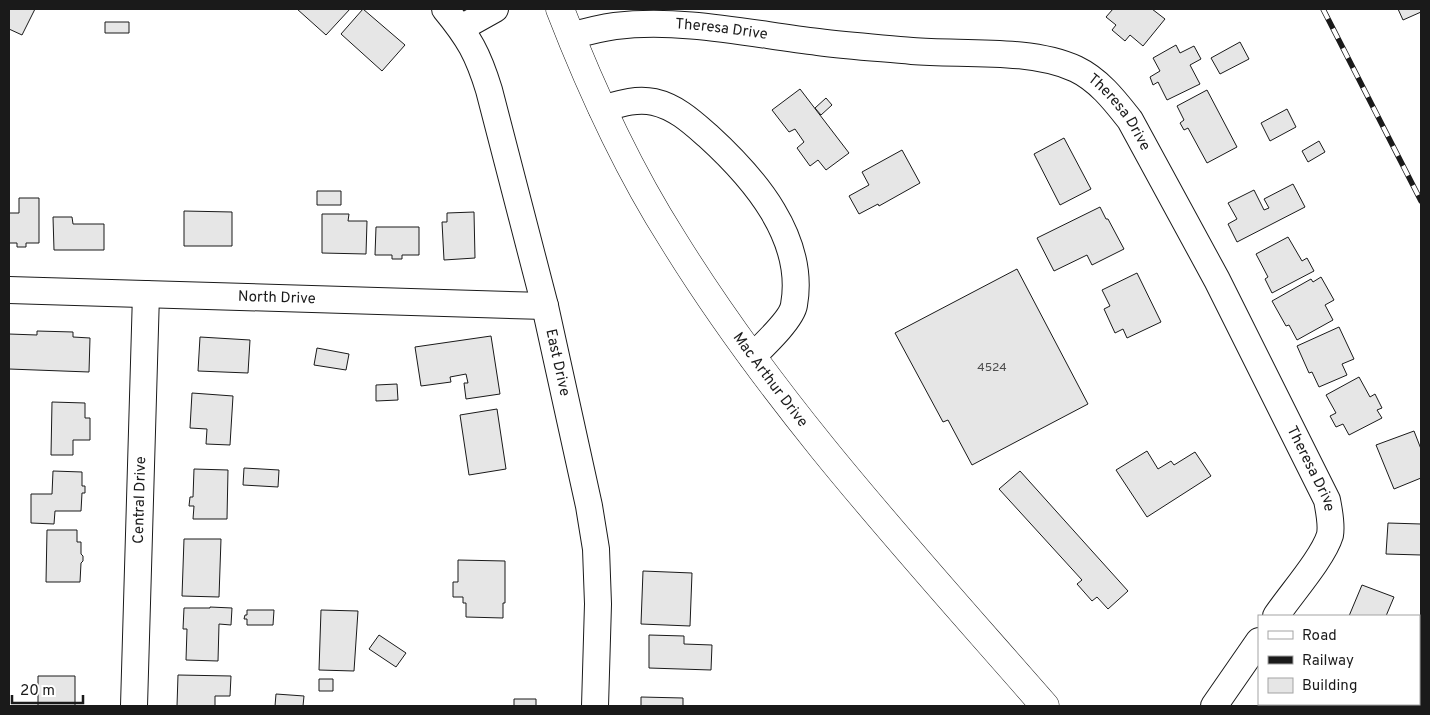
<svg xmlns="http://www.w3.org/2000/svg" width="1430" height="715" font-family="Overpass,sans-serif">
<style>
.building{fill:#e6e6e6;stroke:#1a1a1a}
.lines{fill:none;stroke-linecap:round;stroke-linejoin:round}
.minor-casing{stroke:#1a1a1a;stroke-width:28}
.major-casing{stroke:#1a1a1a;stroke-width:29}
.minor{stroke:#fff;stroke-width:26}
.major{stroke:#fff;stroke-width:28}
.rail-casing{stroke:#1a1a1a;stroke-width:5.5}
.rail{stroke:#fff;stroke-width:4;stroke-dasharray:11;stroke-linecap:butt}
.labels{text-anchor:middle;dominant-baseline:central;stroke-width:4;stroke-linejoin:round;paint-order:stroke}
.number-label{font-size:12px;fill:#4d4d4d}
.street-label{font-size:15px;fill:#1a1a1a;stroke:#fff}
</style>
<rect width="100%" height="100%" fill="#fff"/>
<path class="building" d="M9,9H35L22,35L9,29Z
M297,9H350L326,35Z
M363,9L405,45L382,71L341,34Z
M1113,9H1152L1165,19L1143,46L1130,35L1125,41L1112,30L1116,25L1106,17Z
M1398,9H1421V12L1403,20Z
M105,22H129V33H105Z
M1240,42L1249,59L1220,74L1211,58Z
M1176,45L1180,53L1194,46L1201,59L1190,65L1200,84L1167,100L1158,82L1153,85L1150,77L1160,71L1153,58Z
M800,89L849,153L826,170L818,160L810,166L797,148L804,142L795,129L789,132L772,110Z
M1207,90L1237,147L1207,163L1188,128L1184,130L1180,123L1184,120L1177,106Z
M826,98L832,105L821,115L815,108Z
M1287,109L1296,127L1270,141L1261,123Z
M1064,138L1091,189L1060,205L1034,154Z
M1319,141L1325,152L1308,162L1302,151Z
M902,150L920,183L879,206L878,204L859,214L849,196L869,185L862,172Z
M1293,184L1305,207L1237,242L1228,224L1237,219L1228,203L1254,190L1264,210L1269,208L1264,199Z
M317,191H341V205H317Z
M19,198H39V243H26V247H17V243H9V213H19Z
M1100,207L1106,219H1108L1124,249L1092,265L1087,255L1054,271L1037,238Z
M184,211L232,212V246H184Z
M474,212L475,258L444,260L442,222H447V213Z
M322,214H349L348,221H367L366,254L322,253Z
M53,217H72L73,224H104V250H54Z
M376,227H419V255H402V259H392V255H375Z
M1288,237L1302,261L1307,258L1314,271L1272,293L1265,279L1268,277L1256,254Z
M1017,269L1088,404L972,465L948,420L943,422L895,333Z
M1137,273L1161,322L1127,338L1123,329L1115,333L1104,309L1110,306L1102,290Z
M1321,277L1334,300L1325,305L1333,320L1297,340L1289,325L1286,326L1272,301L1311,279L1313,282Z
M1339,327L1354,359L1342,364L1347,375L1319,387L1312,372L1309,373L1297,346Z
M37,331L73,332V337L90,338L89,372L9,369V334L37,335Z
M491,336L500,394L466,399L464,383H468L466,374L450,377L451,382L421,386L415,347Z
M200,337L250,340L248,373L198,371Z
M317,348L349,354L346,370L314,365Z
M1359,377L1370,397L1375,394L1382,408L1377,410L1382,418L1349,435L1343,424L1336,427L1330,416L1336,413L1326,395Z
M397,384L398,400L376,401V385Z
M192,393L233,396L230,445L206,444L207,429L190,428Z
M52,402L85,403V418H90V440H73V455H51Z
M497,409L506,469L469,475L460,415Z
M1414,431L1421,449V478L1394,489L1376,445Z
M1147,451L1158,469L1171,461L1174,465L1195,452L1211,476L1147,517L1116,470Z
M244,468L279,470L278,487L243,485Z
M194,469L228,470L227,519H193L194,506H189L190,497H193Z
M53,471L82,472V486H85V493H82L81,511H55L54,524L31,523V494H52Z
M1020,471L1128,591L1108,609L1097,597L1092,601L1077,584L1082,580L999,489Z
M1388,523L1421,524V555L1386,554Z
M47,530H77V542H81V554L83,556V561L81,563L80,582H46Z
M184,539H221L219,597L182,596Z
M458,560L505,561V603H503V618L466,617V603H463V597H453V582H458Z
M643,571L692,573L690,626L641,624Z
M1362,585L1394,597L1386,616H1349Z
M210,607L232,608L231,625L219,624L218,661L186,660L187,629H183L184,608H210Z
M247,610H274L273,625H247V619H244L245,615H247Z
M321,610L358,611L354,671L319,670Z
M379,635L406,653L396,667L369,649Z
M649,635L684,636V644L712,645L711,670L649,668Z
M178,675L231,676L230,696H215V706H177Z
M38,676H75V706H38Z
M319,679H333V691H319Z
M276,694L304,696L303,706H275Z
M641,697L683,698V706H641Z
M514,699H536V706H514Z"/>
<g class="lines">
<g class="minor-casing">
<g id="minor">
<path id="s1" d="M445,9C469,38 478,54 489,90L545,306L589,506L596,549L598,604L595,706"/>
<path d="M461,28L495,9"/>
<path id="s2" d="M571,36C585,32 600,28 615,26C682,18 751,34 818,42C849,46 880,48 912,51C961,55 1031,48 1076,69C1099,80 1115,101 1130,120L1217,280L1327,500C1329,511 1332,524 1330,535C1323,558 1290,595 1276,616"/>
<path d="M602,109C619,104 636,98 654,102C676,107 692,122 708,136C754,178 806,238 794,305C792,319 762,347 752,357"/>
<path id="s3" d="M9,290L545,306"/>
<path id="s4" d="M134,706L146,294"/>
<path d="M1214,706L1259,641"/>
</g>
</g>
<g class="major-casing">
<g id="major">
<path id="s5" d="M560,9C591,89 627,168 673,240C778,410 914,556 1045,706"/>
</g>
</g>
<use href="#minor" class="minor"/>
<use href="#major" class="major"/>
<g class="rail-casing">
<path id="rail" d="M1323,9L1421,201"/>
</g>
<use href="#rail" class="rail"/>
</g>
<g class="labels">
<g class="number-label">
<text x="992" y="368">4524</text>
</g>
<g class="street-label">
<text stroke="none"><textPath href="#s2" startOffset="152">Theresa Drive</textPath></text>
<text stroke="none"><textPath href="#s2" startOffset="572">Theresa Drive</textPath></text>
<text stroke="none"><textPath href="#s3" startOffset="268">North Drive</textPath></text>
<text stroke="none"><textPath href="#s1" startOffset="374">East Drive</textPath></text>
<text stroke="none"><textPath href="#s5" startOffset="428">Mac Arthur Drive</textPath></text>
<text stroke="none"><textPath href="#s2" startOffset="978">Theresa Drive</textPath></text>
<text stroke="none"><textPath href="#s4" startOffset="206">Central Drive</textPath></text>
</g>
</g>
<rect width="1430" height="715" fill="none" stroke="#1a1a1a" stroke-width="20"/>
<rect x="1258" y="615" width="162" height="90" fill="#ffffff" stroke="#a3a3a3"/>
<rect x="1268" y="631" width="25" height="8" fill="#ffffff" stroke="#a3a3a3"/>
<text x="1302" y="640" font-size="15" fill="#1a1a1a">Road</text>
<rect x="1268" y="656" width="25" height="8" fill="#1a1a1a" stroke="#a3a3a3"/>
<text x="1302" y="665" font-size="15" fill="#1a1a1a">Railway</text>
<rect x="1268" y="678" width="25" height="15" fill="#e6e6e6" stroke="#a3a3a3"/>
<text x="1302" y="690" font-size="15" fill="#1a1a1a">Building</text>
<path d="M12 695v8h71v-8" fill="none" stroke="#1a1a1a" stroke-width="2.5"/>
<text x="20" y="695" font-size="15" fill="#1a1a1a" stroke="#ffffff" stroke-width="4" paint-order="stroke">20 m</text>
</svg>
